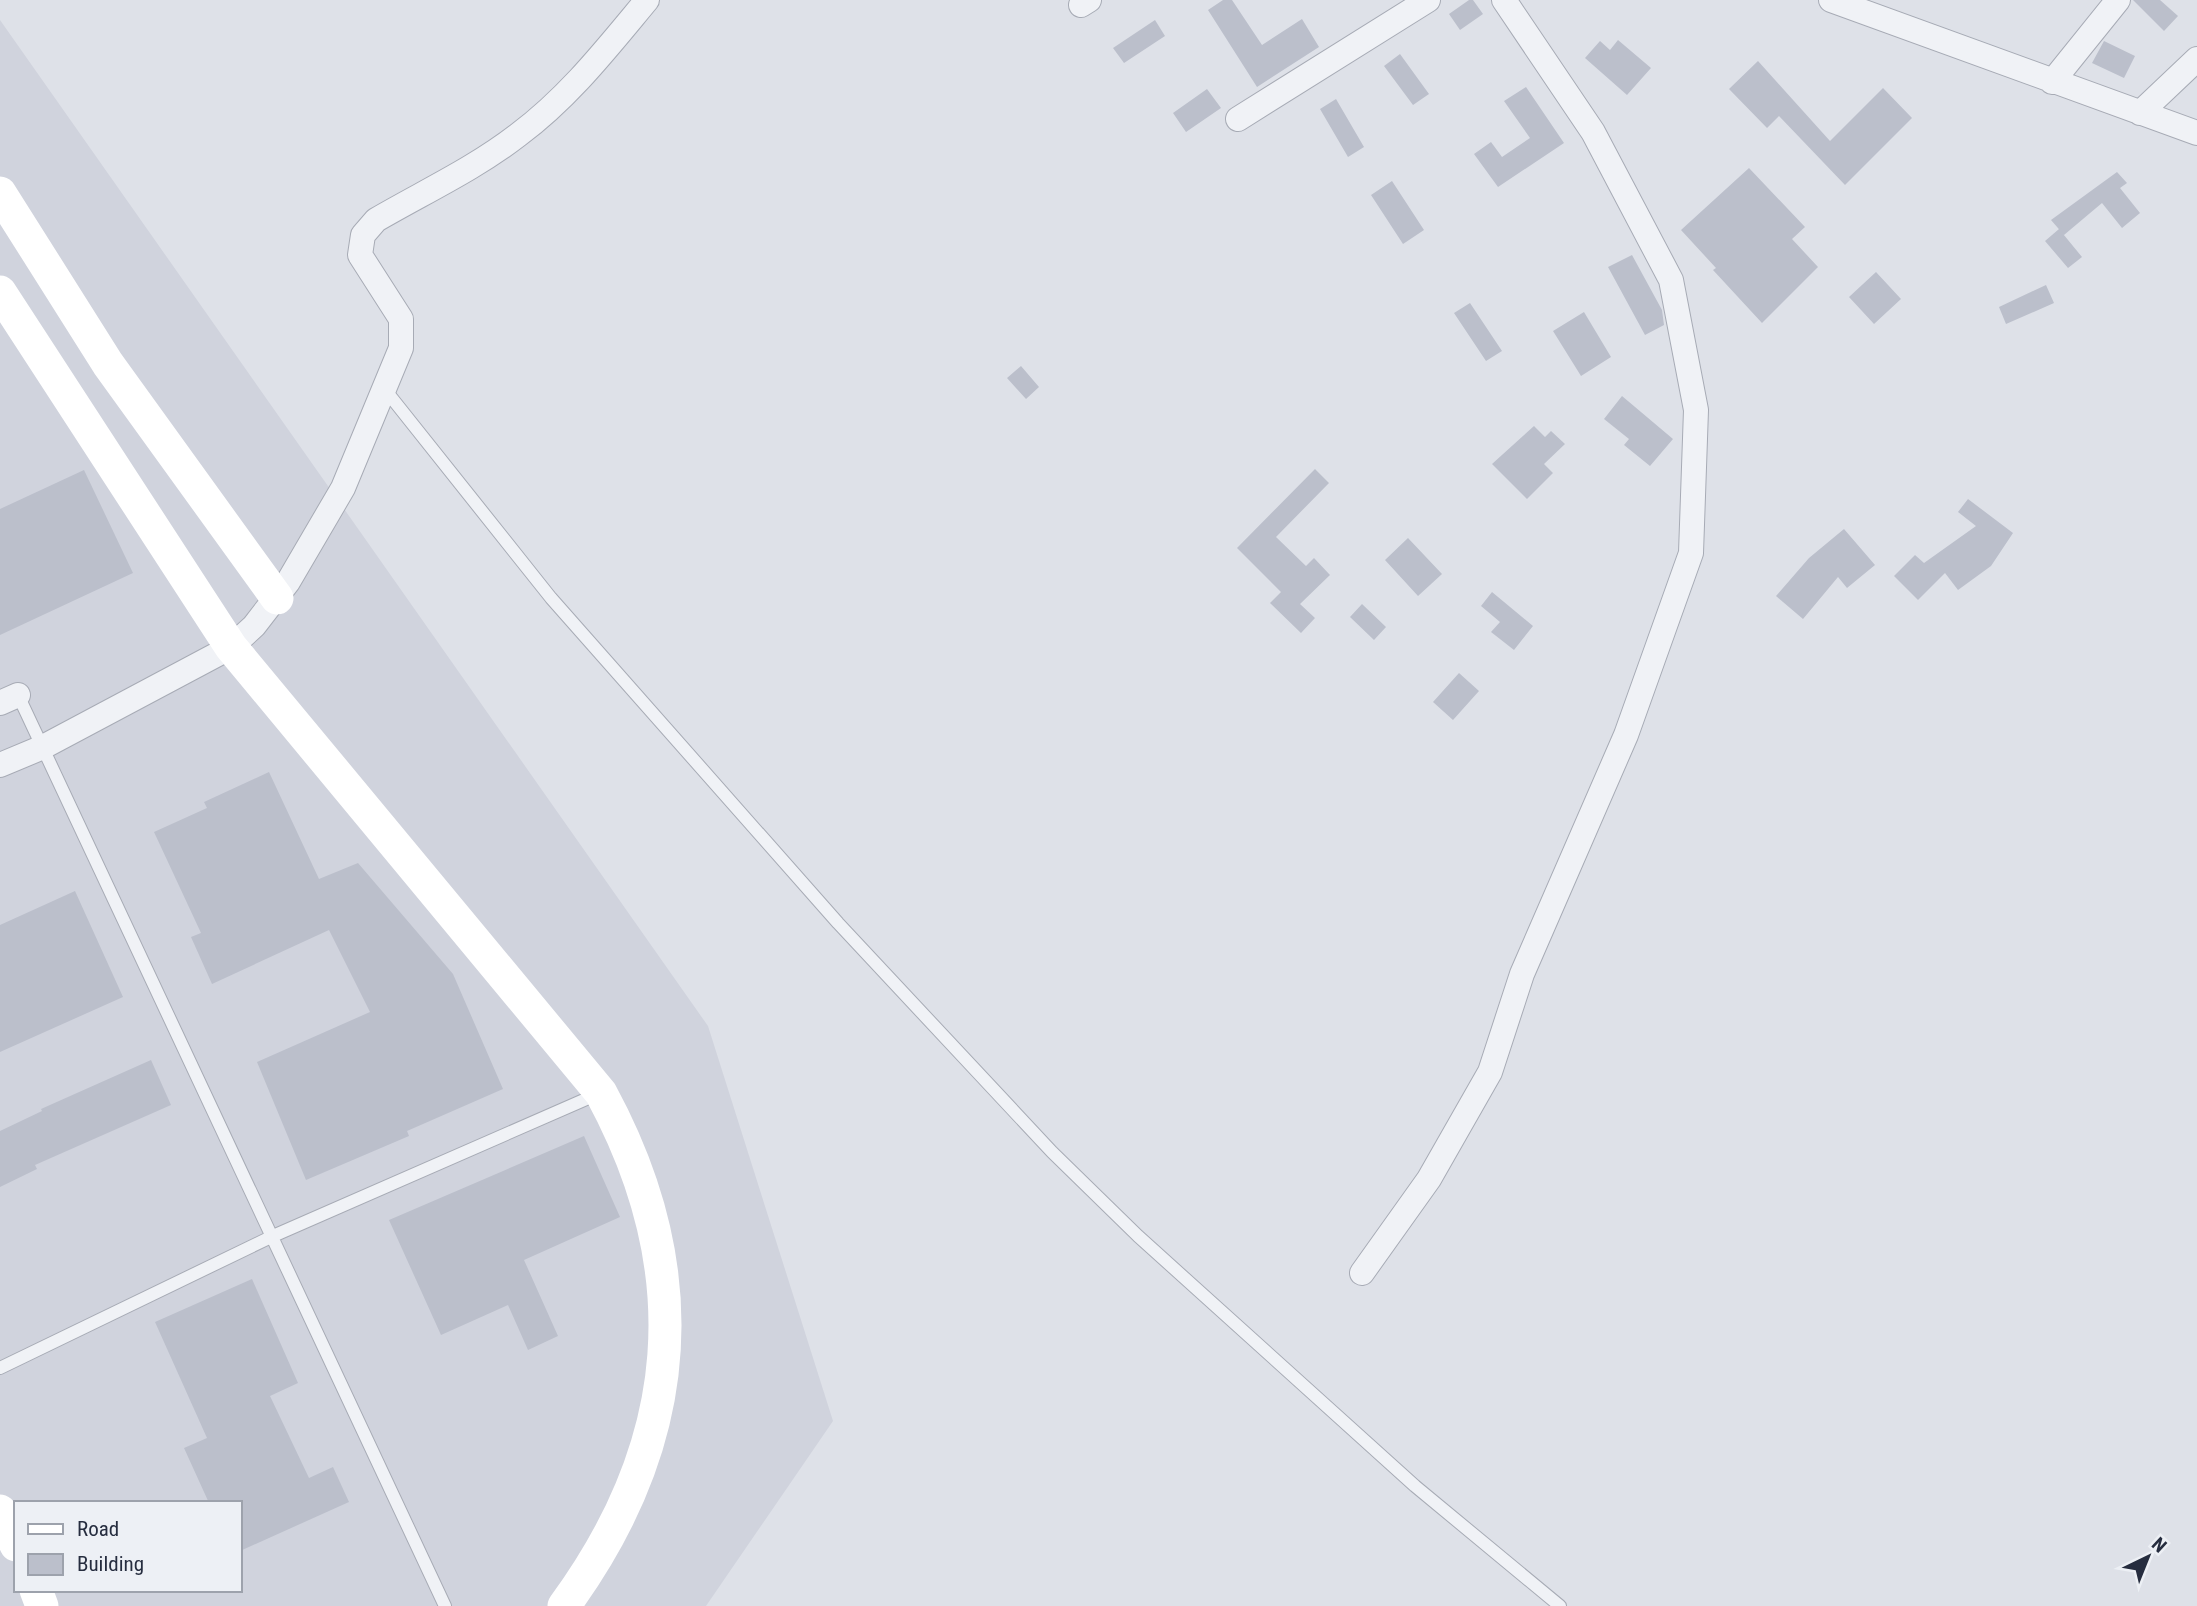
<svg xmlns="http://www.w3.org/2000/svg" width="2197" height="1606" font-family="'Roboto Condensed',sans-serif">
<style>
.built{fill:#d0d3dd;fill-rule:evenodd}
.building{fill:#bbbfcb}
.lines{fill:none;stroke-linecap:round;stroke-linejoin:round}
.lane-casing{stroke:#a7abb5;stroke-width:14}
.street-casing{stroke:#a7abb5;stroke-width:26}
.lane{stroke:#f0f2f6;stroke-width:12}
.street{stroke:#f0f2f6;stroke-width:24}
.secondary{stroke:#fff;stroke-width:33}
</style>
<rect width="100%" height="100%" fill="#dee1e8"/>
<path class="built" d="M0,20L708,1026L833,1421L706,1606H0ZM16,1503H240V1590H16Z"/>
<path class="building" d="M1223,0H1232L1262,45L1302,19L1319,47L1257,87L1208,10Z
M1469,0H1473L1483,14L1460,30L1449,14Z
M2133,0H2160L2178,16L2164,31Z
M1155,20L1165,36L1124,63L1113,48Z
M1618,40L1651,68L1627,95L1585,58L1600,41L1610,50Z
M2104,41L2135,56L2124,78L2092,63Z
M1400,54L1429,94L1413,105L1384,66Z
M1758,61L1830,141L1883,88L1912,118L1845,185L1779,116L1767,128L1729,89Z
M1526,87L1564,143L1498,187L1474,154L1491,142L1502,157L1530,138L1504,101Z
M1207,89L1221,108L1186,132L1173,113Z
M1336,99L1364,147L1348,157L1320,109Z
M1749,168L1805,227L1792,239L1818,267L1762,323L1713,270L1716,268L1681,230Z
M2117,172L2127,183L2120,188L2140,213L2122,228L2102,203L2064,235L2051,220Z
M1392,181L1424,230L1403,244L1371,195Z
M2059,229L2082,257L2068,268L2045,241Z
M1632,255L1662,310L1664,325L1645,335L1608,267Z
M1876,272L1901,299L1874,324L1849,297Z
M2046,285L2054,303L2006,324L1999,307Z
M1470,303L1502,351L1486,361L1454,313Z
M1584,312L1611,357L1581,376L1553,331Z
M1021,366L1039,387L1026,399L1007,378Z
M1622,396L1673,439L1650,466L1624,445L1629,439L1604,419Z
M1534,426L1545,437L1551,431L1565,444L1544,464L1553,473L1527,499L1492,464Z
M1315,469L1329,483L1276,537L1306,566L1314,558L1330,575L1300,604L1315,618L1301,633L1270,603L1281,592L1237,548Z
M84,470L133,573L0,635V509Z
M1968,499L2013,533L1991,566L1958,590L1945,573L1918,600L1894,576L1915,555L1924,563L1976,526L1958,512Z
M1844,529L1875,565L1847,588L1838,577L1803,619L1776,596L1809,558Z
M1408,538L1442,574L1418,596L1385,560Z
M1492,592L1533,626L1514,650L1491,632L1500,622L1481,606Z
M1362,604L1386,627L1374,640L1350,617Z
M1459,673L1479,691L1453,720L1433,702Z
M269,772L319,879L358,863L453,974L503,1089L407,1131L409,1136L306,1180L257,1062L370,1012L329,930L212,984L191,937L201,933L154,832L207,808L204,802Z
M75,891L123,997L0,1052V925Z
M151,1060L171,1105L35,1165L37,1169L0,1187V1131L42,1111L41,1109Z
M584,1136L620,1217L524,1260L558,1336L528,1350L508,1305L441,1335L389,1220Z
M252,1279L298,1383L270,1396L309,1478L333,1467L349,1502L240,1551V1503H209L184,1448L207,1438L155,1322Z"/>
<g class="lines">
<g class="lane-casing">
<path id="lane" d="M383,387L551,598L838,923L1052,1152L1138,1236L1415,1486L1560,1606
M18,695L445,1606
M0,1368L273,1236L600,1093"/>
</g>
<g class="street-casing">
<path id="street" d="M1831,0L2197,133
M1081,5L1089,0
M2052,82L2118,0
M2140,113L2197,59
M1238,119L1428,0
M0,703L18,695
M0,765L43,747L231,647L254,626L288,582L343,488L401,348V319L360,255L363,235L376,220C424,192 474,169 518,135C569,97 607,48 647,0
M1362,1273L1429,1179L1490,1072L1522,974L1626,735L1691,553L1696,410L1671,280L1593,132L1504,0"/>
</g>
<use href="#lane" class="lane"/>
<use href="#street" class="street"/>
<path class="secondary" d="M0,193L108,364L277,598
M0,292L231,647L601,1093C698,1272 684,1442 564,1606
M0,1511L16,1545
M36,1590L42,1606"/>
</g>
<rect x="14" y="1501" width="228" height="91" fill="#edf0f5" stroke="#9da2ac" stroke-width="2"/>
<rect x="28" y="1524" width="35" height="10" fill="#ffffff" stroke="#9da2ac" stroke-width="2"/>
<text x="77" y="1536" font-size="21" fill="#262d3f">Road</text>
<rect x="28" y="1554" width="35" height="21" fill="#bbbfcb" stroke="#9da2ac" stroke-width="2"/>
<text x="77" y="1571" font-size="21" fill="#262d3f">Building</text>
<g transform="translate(2148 1557) rotate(43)" stroke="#edf0f5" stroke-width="5" paint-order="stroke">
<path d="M0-5L12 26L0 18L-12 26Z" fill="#262d3f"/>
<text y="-10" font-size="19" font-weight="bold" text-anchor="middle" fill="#262d3f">N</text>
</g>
</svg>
